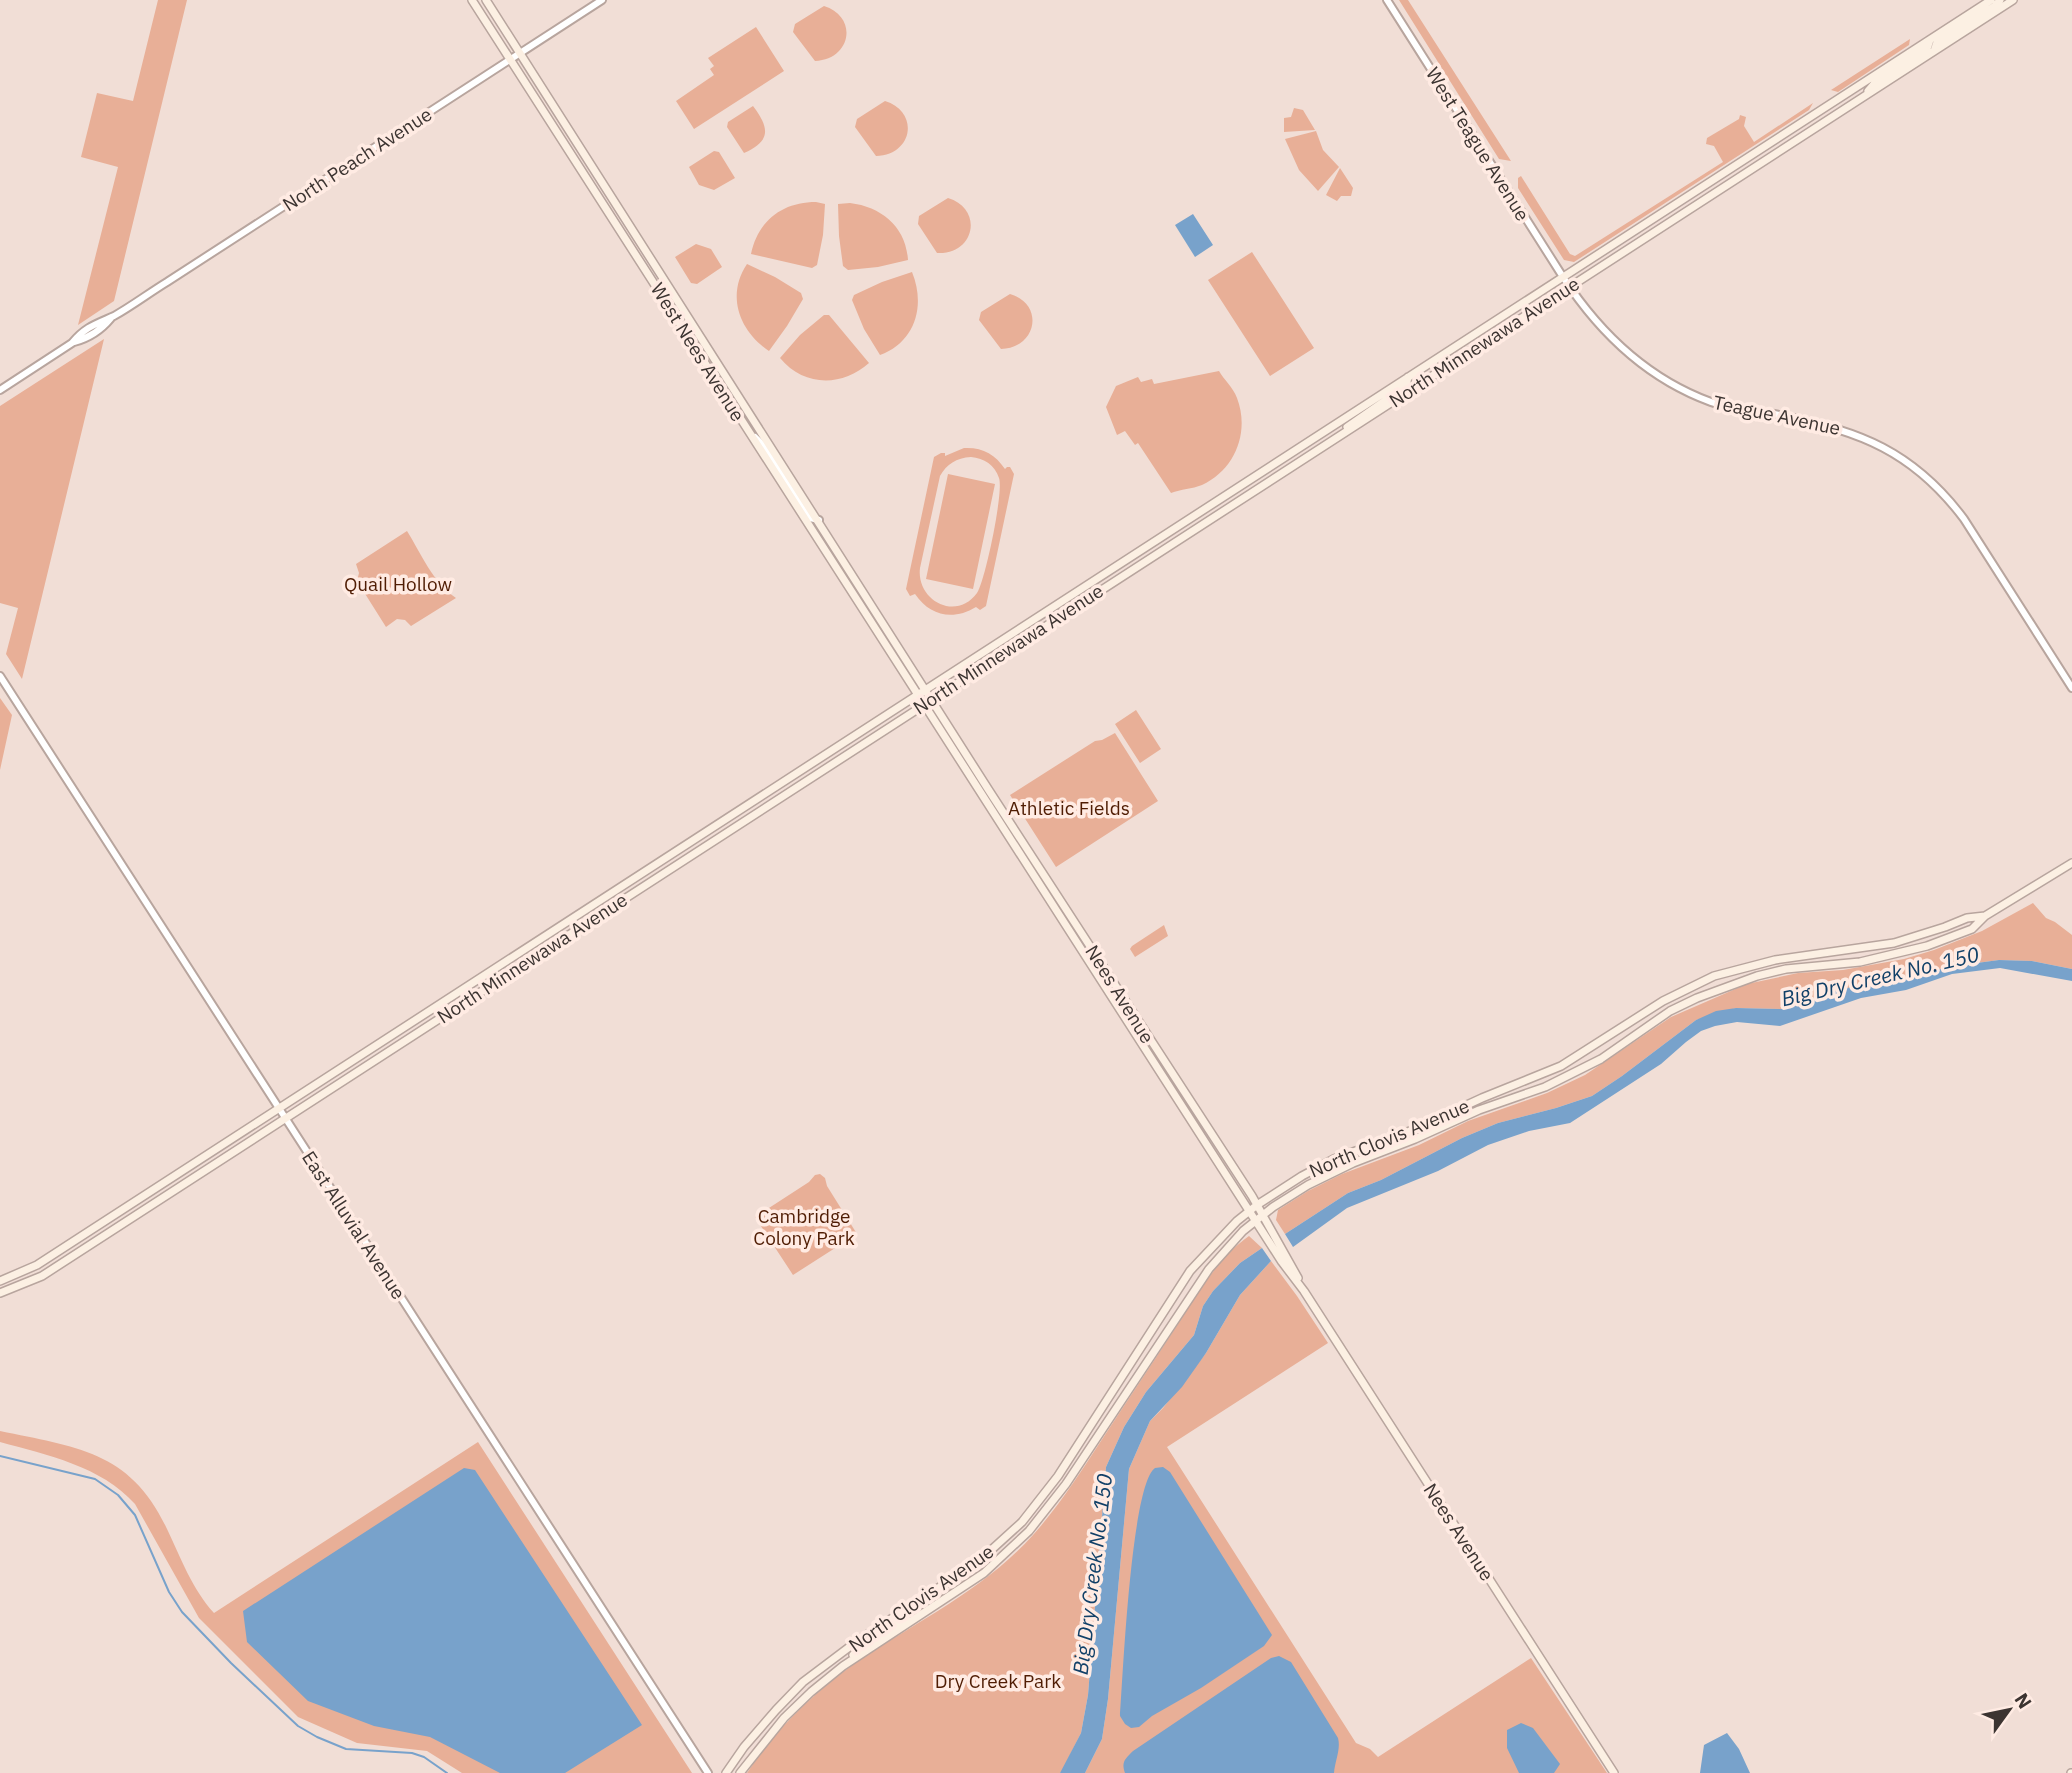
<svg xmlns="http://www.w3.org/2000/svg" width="2072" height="1773" font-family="'IBM Plex Sans',sans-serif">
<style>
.green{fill:#e8af97;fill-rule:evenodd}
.water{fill:#78a2cb}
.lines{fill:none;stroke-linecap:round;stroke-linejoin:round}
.stream{stroke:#78a2cb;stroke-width:2}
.tertiary-casing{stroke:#b8a59e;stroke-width:10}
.secondary-casing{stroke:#b8a59e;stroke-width:10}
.tertiary{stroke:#fff;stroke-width:6}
.secondary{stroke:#fcf0e3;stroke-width:7}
.labels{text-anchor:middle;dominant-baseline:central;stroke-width:7;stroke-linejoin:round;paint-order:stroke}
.street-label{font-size:19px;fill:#3c3431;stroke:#ffebe3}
.park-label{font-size:19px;fill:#501d04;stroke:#ffebe3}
.water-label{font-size:21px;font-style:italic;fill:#114068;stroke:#ffebe3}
</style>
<rect width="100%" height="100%" fill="#f1ded6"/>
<path class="green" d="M158,0H187L114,301L78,325L118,167L81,157L97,93L133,101Z
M1399,0H1408L1511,161L1499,159Z
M824,6C859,17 851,60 815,61L793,32L795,24Z
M756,27L784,71L694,129L676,101L714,75L710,69L714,66L708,58Z
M1910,39L1909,45L1838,92L1831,90Z
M885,101C920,112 913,155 876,156L855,127L857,119Z
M1813,103L1809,110L1574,262L1564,260L1518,188V178L1521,176L1570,254L1575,256L1723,162L1714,146L1706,144L1707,138L1739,119L1740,115L1746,117L1744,126L1754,142Z
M753,106C769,127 772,141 744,153L727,127L728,122Z
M1294,108L1303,110L1315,130L1284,132V118L1291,117Z
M1316,131L1323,150L1339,167L1318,191L1299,170L1285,139Z
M714,151L719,152L735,178L714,190L699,185L689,167Z
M1340,168L1353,188L1351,196H1341L1337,201L1326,195Z
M948,198C984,209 975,255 937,253L918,224L919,216Z
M816,202L825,204L823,235L817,265L812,268L751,254C758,221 782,202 816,202Z
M850,203C882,207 906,227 908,260L878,267L848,270L843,266L839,236L838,204Z
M696,244L711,249L722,267L697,284L691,283L675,257Z
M1252,252L1314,348L1270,376L1208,280Z
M747,264L775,277L801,293L803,299L787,326L769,351C739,331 726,295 747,264Z
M912,272C926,306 915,342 880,355L864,329L852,300L854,295L882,282Z
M1010,294C1045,304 1037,348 1001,349L979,320L981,312Z
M824,315H829L869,363C842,387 804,387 780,358L800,335Z
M104,339L22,679L6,654L18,608L0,603V406Z
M1219,371C1224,380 1233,387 1237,398C1250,432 1235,470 1202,485C1192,489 1181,489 1171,493L1138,443L1135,445L1125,431L1117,435L1106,407L1116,386L1138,377L1141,382L1152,379L1154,384Z
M964,448C982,447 995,454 1005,469L1007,467H1010L1014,474L986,606L980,610L976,607C953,621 930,616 915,594L910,596L906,589L934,457L941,453H945V456ZM971,457C984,458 995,465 999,478C1004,491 985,582 977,593C956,622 916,600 920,568L940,476C947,464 956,458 971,457Z
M948,474L995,484L973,589L926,579Z
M407,531C422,555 432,581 456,598L411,626L405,620L397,619L386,627L357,581L359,573L356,564Z
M0,698L12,715L0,770Z
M1136,710L1161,749L1140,763L1115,724Z
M1115,733L1158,801L1056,867L1010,795L1095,741L1102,740Z
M2033,903L2046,918L2055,922L2072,935V969L2032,961L1999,960L1947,967L1910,978L1878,981L1782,1009L1736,1008L1696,1020L1622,1076L1592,1096L1556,1108L1498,1123L1462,1138L1381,1180L1348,1193L1285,1234L1276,1220L1278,1210L1308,1191L1342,1174L1419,1145L1468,1121L1547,1093L1585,1075L1671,1017L1747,984L1798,973L1843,970L1904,959L1934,950L1982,931Z
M1164,925L1168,936L1135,957L1130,949L1132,946Z
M820,1174L825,1178L827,1186L857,1234L793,1275L755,1217L809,1182L815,1175Z
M1249,1236L1262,1248L1240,1263L1213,1291L1203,1306L1194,1335L1146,1392L1124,1427L1106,1467L1088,1695L1081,1733L1062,1771L1060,1773H747C775,1730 813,1693 854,1664C915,1622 983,1591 1033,1535C1059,1506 1080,1473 1101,1441C1125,1404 1150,1367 1174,1330C1195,1298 1217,1258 1249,1236Z
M1271,1261L1297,1296L1328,1343L1167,1447L1356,1743L1370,1749L1378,1757L1531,1658L1607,1773H1085L1102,1739L1108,1699L1129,1469L1150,1421L1163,1408L1206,1353L1240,1295Z
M0,1431C76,1447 131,1451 167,1529C181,1558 192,1589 214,1613L478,1442L692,1773H462L427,1751L357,1743L298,1717L199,1618L135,1504C101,1466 47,1455 0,1442Z"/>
<path class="water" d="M1193,214L1213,245L1195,257L1175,225Z
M1999,960L2032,961L2072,969V981L2000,968L1952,974L1906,990L1861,998L1780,1026L1737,1022L1715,1026L1701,1031L1686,1042L1661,1064L1570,1123L1529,1131L1488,1145L1438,1171L1347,1208L1293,1247L1285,1234L1348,1193L1381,1180L1462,1138L1498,1123L1556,1108L1592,1096L1622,1076L1696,1020L1716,1011L1736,1008L1782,1009L1838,990L1878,981L1910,978L1947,967Z
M1262,1248L1271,1261L1240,1295L1206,1353L1182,1387L1150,1421L1129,1469L1108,1699L1102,1739L1085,1773H1060L1081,1733L1088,1695L1106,1467L1124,1427L1146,1392L1194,1335L1203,1306L1213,1291L1240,1263Z
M1163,1467L1170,1472L1272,1635L1264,1646L1201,1688L1152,1716L1139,1727L1131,1728L1125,1724L1120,1716C1123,1678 1131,1485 1155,1468Z
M464,1468L475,1470L642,1725L565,1773H500L430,1737L374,1726L308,1701L247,1642L243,1611Z
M1279,1656L1291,1662L1338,1738C1341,1749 1335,1761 1334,1773H1125C1121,1762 1125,1759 1133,1751L1271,1658Z
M1521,1723L1533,1728L1560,1764L1554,1773H1519L1507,1748V1730Z
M1727,1733L1739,1749L1750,1773H1700L1704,1745Z"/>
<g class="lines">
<path class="stream" d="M0,1456L95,1479L118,1495L135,1515L169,1592L182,1612L231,1663L298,1726L317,1737L346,1749L412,1753L424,1757L447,1773"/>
<g class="tertiary-casing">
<path id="tertiary" d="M1387,0L1563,277C1599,332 1648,379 1711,402C1733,410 1757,410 1779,415C1859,430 1914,452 1964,519L2072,688
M74,342C89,338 102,329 111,318
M0,390L72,343C85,327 96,324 114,316C132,306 149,293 167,282L602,0
M755,437L763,445L810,518L819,520
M0,676L708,1773"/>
</g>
<g class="secondary-casing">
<path id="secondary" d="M472,0L1282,1262L1304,1291L1614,1773
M486,0L988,789L1252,1196L1298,1278
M1934,51L1937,42L1995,6L2000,0
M1868,91L1874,84L1927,49L1930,40
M1347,427L1406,386L1408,377
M0,1281L37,1265L91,1230L1991,0
M0,1293L42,1276L2013,0
M853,1655L860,1648L906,1617L909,1609
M726,1773L744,1747L776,1710L803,1682L856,1642L978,1562L1022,1522L1058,1476L1190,1271L1237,1221L1257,1205L1302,1176L1334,1159L1410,1131L1482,1098L1561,1066L1663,1001L1714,976L1775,960L1894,943L1945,927L1967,918L1985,916
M740,1773L784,1718L811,1692L843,1666L984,1573L1029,1531L1066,1484L1209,1269L1243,1231L1273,1207L1308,1185L1353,1163L1415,1139L1479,1110L1545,1087L1601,1059L1670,1011L1697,998L1757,976L1786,969L1860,962L1927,946L1972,929L1985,916L2072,863
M2071,1773H2072"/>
</g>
<use href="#tertiary" class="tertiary"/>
<use href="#secondary" class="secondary"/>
</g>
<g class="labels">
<g class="street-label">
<text transform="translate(1478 144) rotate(58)">West Teague Avenue</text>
<text transform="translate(357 159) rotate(-33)">North Peach Avenue</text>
<text transform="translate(1484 342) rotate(-33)">North Minnewawa Avenue</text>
<text transform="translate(698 352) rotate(58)">West Nees Avenue</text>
<text transform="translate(1777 415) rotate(12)">Teague Avenue</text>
<text transform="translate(1008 649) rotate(-33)">North Minnewawa Avenue</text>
<text transform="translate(532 958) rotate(-33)">North Minnewawa Avenue</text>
<text transform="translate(1120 994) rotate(58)">Nees Avenue</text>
<text transform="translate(1389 1138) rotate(-23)">North Clovis Avenue</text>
<text transform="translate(354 1225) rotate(57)">East Alluvial Avenue</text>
<text transform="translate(1459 1532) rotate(57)">Nees Avenue</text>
<text transform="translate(921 1598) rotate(-35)">North Clovis Avenue</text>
</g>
<g class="park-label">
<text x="398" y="584">Quail Hollow</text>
<text x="1069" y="808">Athletic Fields</text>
<text x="804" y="1216">Cambridge<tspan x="804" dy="22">Colony Park</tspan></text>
<text x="998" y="1681">Dry Creek Park</text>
</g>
<g class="water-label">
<text transform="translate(1880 976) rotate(-13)">Big Dry Creek No. 150</text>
<text transform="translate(1092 1574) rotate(-83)">Big Dry Creek No. 150</text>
</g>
</g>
<g transform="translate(2009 1710) rotate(57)" stroke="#ffebe3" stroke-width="5" paint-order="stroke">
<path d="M0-5L12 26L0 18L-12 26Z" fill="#3c3431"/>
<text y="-10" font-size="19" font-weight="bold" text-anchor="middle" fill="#3c3431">N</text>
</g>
</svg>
